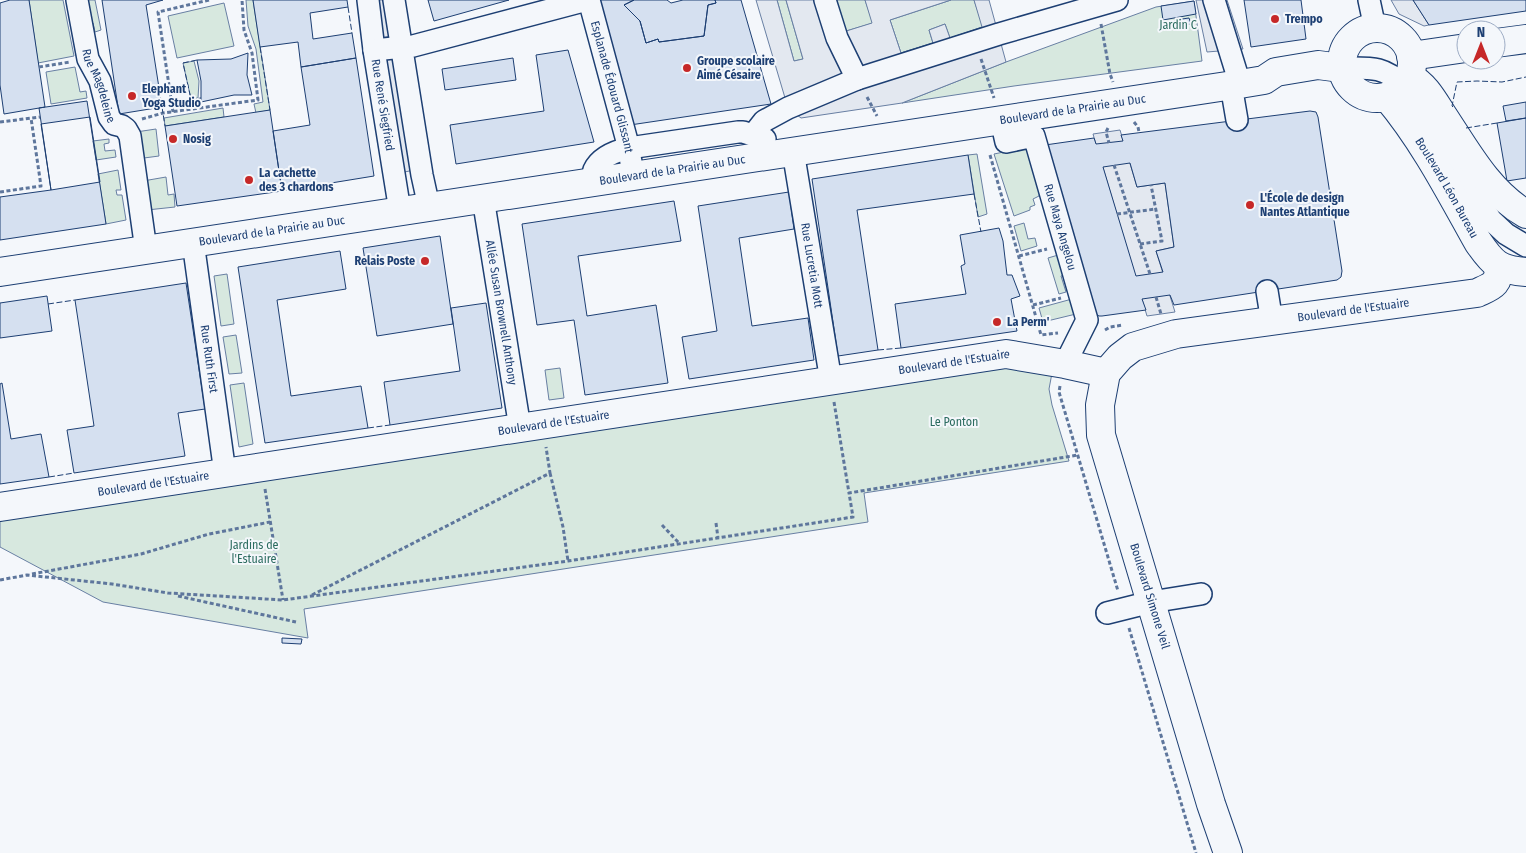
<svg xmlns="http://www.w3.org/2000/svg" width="1526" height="853" font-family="'Fira Sans Condensed',sans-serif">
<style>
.green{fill:#d7e8df;stroke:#687fa3}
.parking{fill:#e3e8f0;stroke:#687fa3}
.building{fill:#d5e0f0;stroke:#1d3f73;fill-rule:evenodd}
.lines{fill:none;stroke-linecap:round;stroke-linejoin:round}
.minor-casing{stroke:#1d3f73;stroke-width:24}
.major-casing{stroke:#1d3f73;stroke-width:30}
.path{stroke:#5e769c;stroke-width:3;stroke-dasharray:4 2.5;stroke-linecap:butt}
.minor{stroke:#f4f7fb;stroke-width:21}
.major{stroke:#f4f7fb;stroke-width:28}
.fence{stroke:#1d3f73;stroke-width:1;stroke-dasharray:6 2.5;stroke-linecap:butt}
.poi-dot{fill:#c62828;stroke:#f4f7fb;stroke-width:2}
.labels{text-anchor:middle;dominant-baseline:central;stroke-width:4;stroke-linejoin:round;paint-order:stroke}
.poi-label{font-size:12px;font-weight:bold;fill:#1d3f73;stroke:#f4f7fb;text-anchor:start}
.park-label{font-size:12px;fill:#2c6c60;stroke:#f4f7fb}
.street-label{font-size:12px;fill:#1d3f73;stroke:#f4f7fb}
</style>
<rect width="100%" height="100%" fill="#f4f7fb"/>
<path class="green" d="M29,0H63L74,56L38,63Z
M82,0H95L101,30L95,32L93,23L87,24Z
M246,0H253L270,110L256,113L254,104L263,102L256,49L248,26Z
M777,0H786L803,59L794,61Z
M833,0H865L873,23L843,32Z
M951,0H974L983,27L950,38L945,24L929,30L933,43L901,53L890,20Z
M1194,1L1202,61L1014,86L902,103L1006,62L1156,7Z
M224,3L234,46L177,58L168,16Z
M194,61L199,81L198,98L191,99L183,63Z
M75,67L80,92L86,91L87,98L51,104L46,72Z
M223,108L224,117L165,126L164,118Z
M156,129L159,156L144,158L136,132Z
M109,139V143L104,144L105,151L115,150L116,157L96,160L93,141Z
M1028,147L1040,192L1039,196L1033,199L1035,205L1030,207V210L1014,216L994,154Z
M977,154L987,214L978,217L968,155Z
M118,170L121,190H116L117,195H122L126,220L106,224L98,174Z
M166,177L168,195L174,194L175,207L147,210L143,181Z
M1024,223L1028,239L1035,238L1037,246L1021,251L1014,226Z
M1065,253L1071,272L1061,276L1066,292L1059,294L1048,258Z
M227,274L234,324L221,326L214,276Z
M1072,299L1076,314L1043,322L1039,308Z
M236,335L242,373L229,374L223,337Z
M980,365L1052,373L1049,389L1052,405L1069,461L864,493L868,522L304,609L308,638L103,602L0,547V516Z
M560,368L564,398L549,400L545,370Z
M244,383L253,444L239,447L230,385Z"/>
<path class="parking" d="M373,0H389L394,36L379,38Z
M756,0H777L794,61L803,59L786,0H833L843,32L872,23L865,0H951L890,20L901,53L933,43L929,30L945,24L950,38L982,27L974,0H989L1006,62L902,103L801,118L788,108Z
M1196,0H1227L1243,49L1207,52Z
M1391,0H1413L1429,25L1424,26L1399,14Z
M397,56L414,170L400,173L383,58Z
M1120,130L1137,187L1165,183L1174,247L1156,251L1175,312L1147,316L1093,134Z"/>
<path class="building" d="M10,0H29L45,107L4,114L0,85V3Z
M102,0H163L146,5L162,107L119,114Z
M253,0H347L348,7L310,13L313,39L352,33L356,58L301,67L298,42L260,47Z
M428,0H509L434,21Z
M594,0H634L624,5L640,21L646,43L658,39L659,42L704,36L708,5L716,3L715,0H741L771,104L630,125Z
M634,0H667L671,3L683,0H715L716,3L708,5L704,36L659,42L658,39L646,43L640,21L624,5Z
M1244,0H1301L1306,39L1251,47Z
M1413,0H1526V11L1429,25Z
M1194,1L1196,14L1163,20L1161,6Z
M1189,18L1191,24L1176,26L1175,20Z
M568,50L594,142L456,164L450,125L544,111L536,55Z
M248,53L247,75L252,95H234L201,102V81L197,60L231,59Z
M356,58L374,176L282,191L273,131L310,125L301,67Z
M513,58L516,80L445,90L442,69Z
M87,101L106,224L0,240V197L51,190L39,108Z
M1526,102V118L1506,121L1503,106Z
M270,110L282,191L177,206L165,126Z
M1310,111L1316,112L1318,117L1342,271L1341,277L1337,280L1174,305L1170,295L1142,299L1146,310L1102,316H1099L1094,313L1045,145L1094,138L1096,144L1123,141L1121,135ZM1130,163L1137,187L1165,183L1174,247L1156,251L1163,272L1136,276L1103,167Z
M90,117L100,182L51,190L41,124Z
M1526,118V178L1507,181L1497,123Z
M968,155L974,194L857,210L878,350L838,356L812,179Z
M789,192L794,229L739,238L752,326L808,318L814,360L689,379L682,337L717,331L698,206Z
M674,201L681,241L578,256L587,316L656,305L668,383L585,395L574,320L537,325L522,224Z
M999,228L1003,241L1007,275H1012L1020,296L1011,299L1017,331L901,348L895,304L966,294L961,266L965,264L960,235Z
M440,236L453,324L377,336L363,248Z
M340,251L346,289L277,300L291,396L361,386L368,428L265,443L238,267Z
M186,283L205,409L178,413L185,456L74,473L67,430L94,426L75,300Z
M47,296L52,331L0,338V303Z
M486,303L502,408L390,425L384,382L460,371L451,308Z
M2,383L11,439L41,434L49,477L0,484V384Z
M282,638L302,639L301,644L282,643Z"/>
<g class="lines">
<g class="minor-casing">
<g id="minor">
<path id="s1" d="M77,0L88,59L100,81L109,117L114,124L122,126L126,129L130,136L146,250"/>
<path id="s2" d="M368,0L374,50L400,211"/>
<path d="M394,0L422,175L429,207"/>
<path id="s3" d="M589,0L627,141L631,162"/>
<path d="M825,0L837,38L857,79"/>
<path d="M1214,0L1240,84"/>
<path d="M1369,0L1375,28"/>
<path d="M374,50L413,46L587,0"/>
<path d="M1341,68C1369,68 1383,65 1404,86L1491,220L1506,234L1526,246"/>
<path d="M1231,85L1237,120"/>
<path id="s4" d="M1001,120L1006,142L1034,136L1087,320L1065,364"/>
<path d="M753,135L764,121L788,108L857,79L999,34L1117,0"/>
<path id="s5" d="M793,151L831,381"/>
<path d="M591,182C592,178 593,173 594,170C600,157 616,151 629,148L738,132H743L765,139"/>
<path id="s6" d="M483,198L520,428"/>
<path id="s7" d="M193,242L225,473"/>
<path d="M1267,291L1272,322"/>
<path d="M1107,613L1151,602L1201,594"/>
</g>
</g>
<g class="major-casing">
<g id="major">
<circle cx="1377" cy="63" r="35"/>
<path d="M1496,43L1526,39"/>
<path d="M1411,56L1466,48"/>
<path d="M1410,77C1425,85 1433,100 1442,114C1466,150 1488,192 1526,214"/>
<path id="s8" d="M1387,97C1424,141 1450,192 1478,242C1493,264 1499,270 1526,272"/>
<path id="s9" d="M0,272L1240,84L1264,80L1276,72L1318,65L1341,68"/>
<path id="s10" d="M0,507L1006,354L1065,364L1106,373"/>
<path id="s11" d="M1228,853L1211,804L1101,435L1100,405L1106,373L1120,357L1133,347L1176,334L1477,293C1492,286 1499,285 1499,266"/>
</g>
</g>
<path class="path" d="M1101,24L1110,74L1113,82
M981,59L994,98
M39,67L70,62
M867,97L877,116
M199,108V98
M173,112L158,12L209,0
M142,119L163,113L258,100L252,53L244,30L242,0
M0,122L40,117
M1134,122L1138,127L1139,132
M1108,128L1106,132L1109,143
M990,155L1041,335L1058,333
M1114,165L1150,274
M0,192L41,186L31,118
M1117,214L1156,209
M1140,244L1162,241L1151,185
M1019,256L1047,249
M1156,297L1161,314
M1033,305L1061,298
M1105,330L1110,327L1123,325
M1060,386L1059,392L1118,591
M834,402L849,493
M550,473L563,527L568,561
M265,489L283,600
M716,523L718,538
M662,525L679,543
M32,574L141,554L209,534L270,522
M0,580L27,575L112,584L168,593L283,600L568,561L853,517L849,493L1078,455
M312,595L550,473L546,447
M178,596L296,622
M1129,628L1196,853"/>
<use href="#minor" class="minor"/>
<use href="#major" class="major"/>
<path class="fence" d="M348,7L352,33
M260,47L270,110
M197,60L183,63L191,99L201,98
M162,107L165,126
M1453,107L1452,106L1457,82L1477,81L1502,82L1526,77
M1466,128L1497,123
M974,194L981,232
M48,304L75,300
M878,350L901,348
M368,428L390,425
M49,477L74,473"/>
</g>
<g class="poi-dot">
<circle cx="1275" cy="19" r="5"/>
<circle cx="687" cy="68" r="5"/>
<circle cx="132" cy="96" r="5"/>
<circle cx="173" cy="139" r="5"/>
<circle cx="249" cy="180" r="5"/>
<circle cx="1250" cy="205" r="5"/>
<circle cx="425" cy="261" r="5"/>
<circle cx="997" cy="322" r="5"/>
</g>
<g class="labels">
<g class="poi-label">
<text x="1285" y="19">Trempo</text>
<text x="697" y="61">Groupe scolaire<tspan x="697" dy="14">Aimé Césaire</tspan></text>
<text x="142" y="89">Elephant<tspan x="142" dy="14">Yoga Studio</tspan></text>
<text x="183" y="139">Nosig</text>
<text x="259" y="173">La cachette<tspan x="259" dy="14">des 3 chardons</tspan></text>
<text x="1260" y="198">L'École de design<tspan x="1260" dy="14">Nantes Atlantique</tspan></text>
<text x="415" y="261" text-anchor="end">Relais Poste</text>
<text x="1007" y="322">La Perm'</text>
</g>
<g class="park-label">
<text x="1178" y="25">Jardin C</text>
<text x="954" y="422">Le Ponton</text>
<text x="254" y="545">Jardins de<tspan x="254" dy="14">l'Estuaire</tspan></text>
</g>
<g class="street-label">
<text stroke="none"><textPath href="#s1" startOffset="89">Rue Magdeleine</textPath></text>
<text stroke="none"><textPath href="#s3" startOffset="90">Esplanade Édouard Glissant</textPath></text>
<text stroke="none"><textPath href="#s2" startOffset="106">Rue René Siegfried</textPath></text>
<text stroke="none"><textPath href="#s9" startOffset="1085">Boulevard de la Prairie au Duc</textPath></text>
<text stroke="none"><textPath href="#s9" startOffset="680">Boulevard de la Prairie au Duc</textPath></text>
<text stroke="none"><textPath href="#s8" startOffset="109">Boulevard Léon Bureau</textPath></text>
<text stroke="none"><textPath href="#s4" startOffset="146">Rue Maya Angelou</textPath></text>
<text stroke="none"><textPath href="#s9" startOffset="275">Boulevard de la Prairie au Duc</textPath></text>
<text stroke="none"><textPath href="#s5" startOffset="116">Rue Lucretia Mott</textPath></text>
<text stroke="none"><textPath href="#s11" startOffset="761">Boulevard de l'Estuaire</textPath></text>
<text stroke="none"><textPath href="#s6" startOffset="116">Allée Susan Brownell Anthony</textPath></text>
<text stroke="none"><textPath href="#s7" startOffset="118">Rue Ruth First</textPath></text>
<text stroke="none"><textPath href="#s10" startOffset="965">Boulevard de l'Estuaire</textPath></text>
<text stroke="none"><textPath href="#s10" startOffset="560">Boulevard de l'Estuaire</textPath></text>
<text stroke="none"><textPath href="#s10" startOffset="155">Boulevard de l'Estuaire</textPath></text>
<text transform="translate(1150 596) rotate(73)">Boulevard Simone Veil</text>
</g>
</g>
<g transform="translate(1481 45)"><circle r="24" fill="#f4f7fb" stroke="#9eadc5"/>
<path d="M0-4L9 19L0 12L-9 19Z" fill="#c62828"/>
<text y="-8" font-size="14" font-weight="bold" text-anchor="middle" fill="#1d3f73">N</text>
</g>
</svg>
